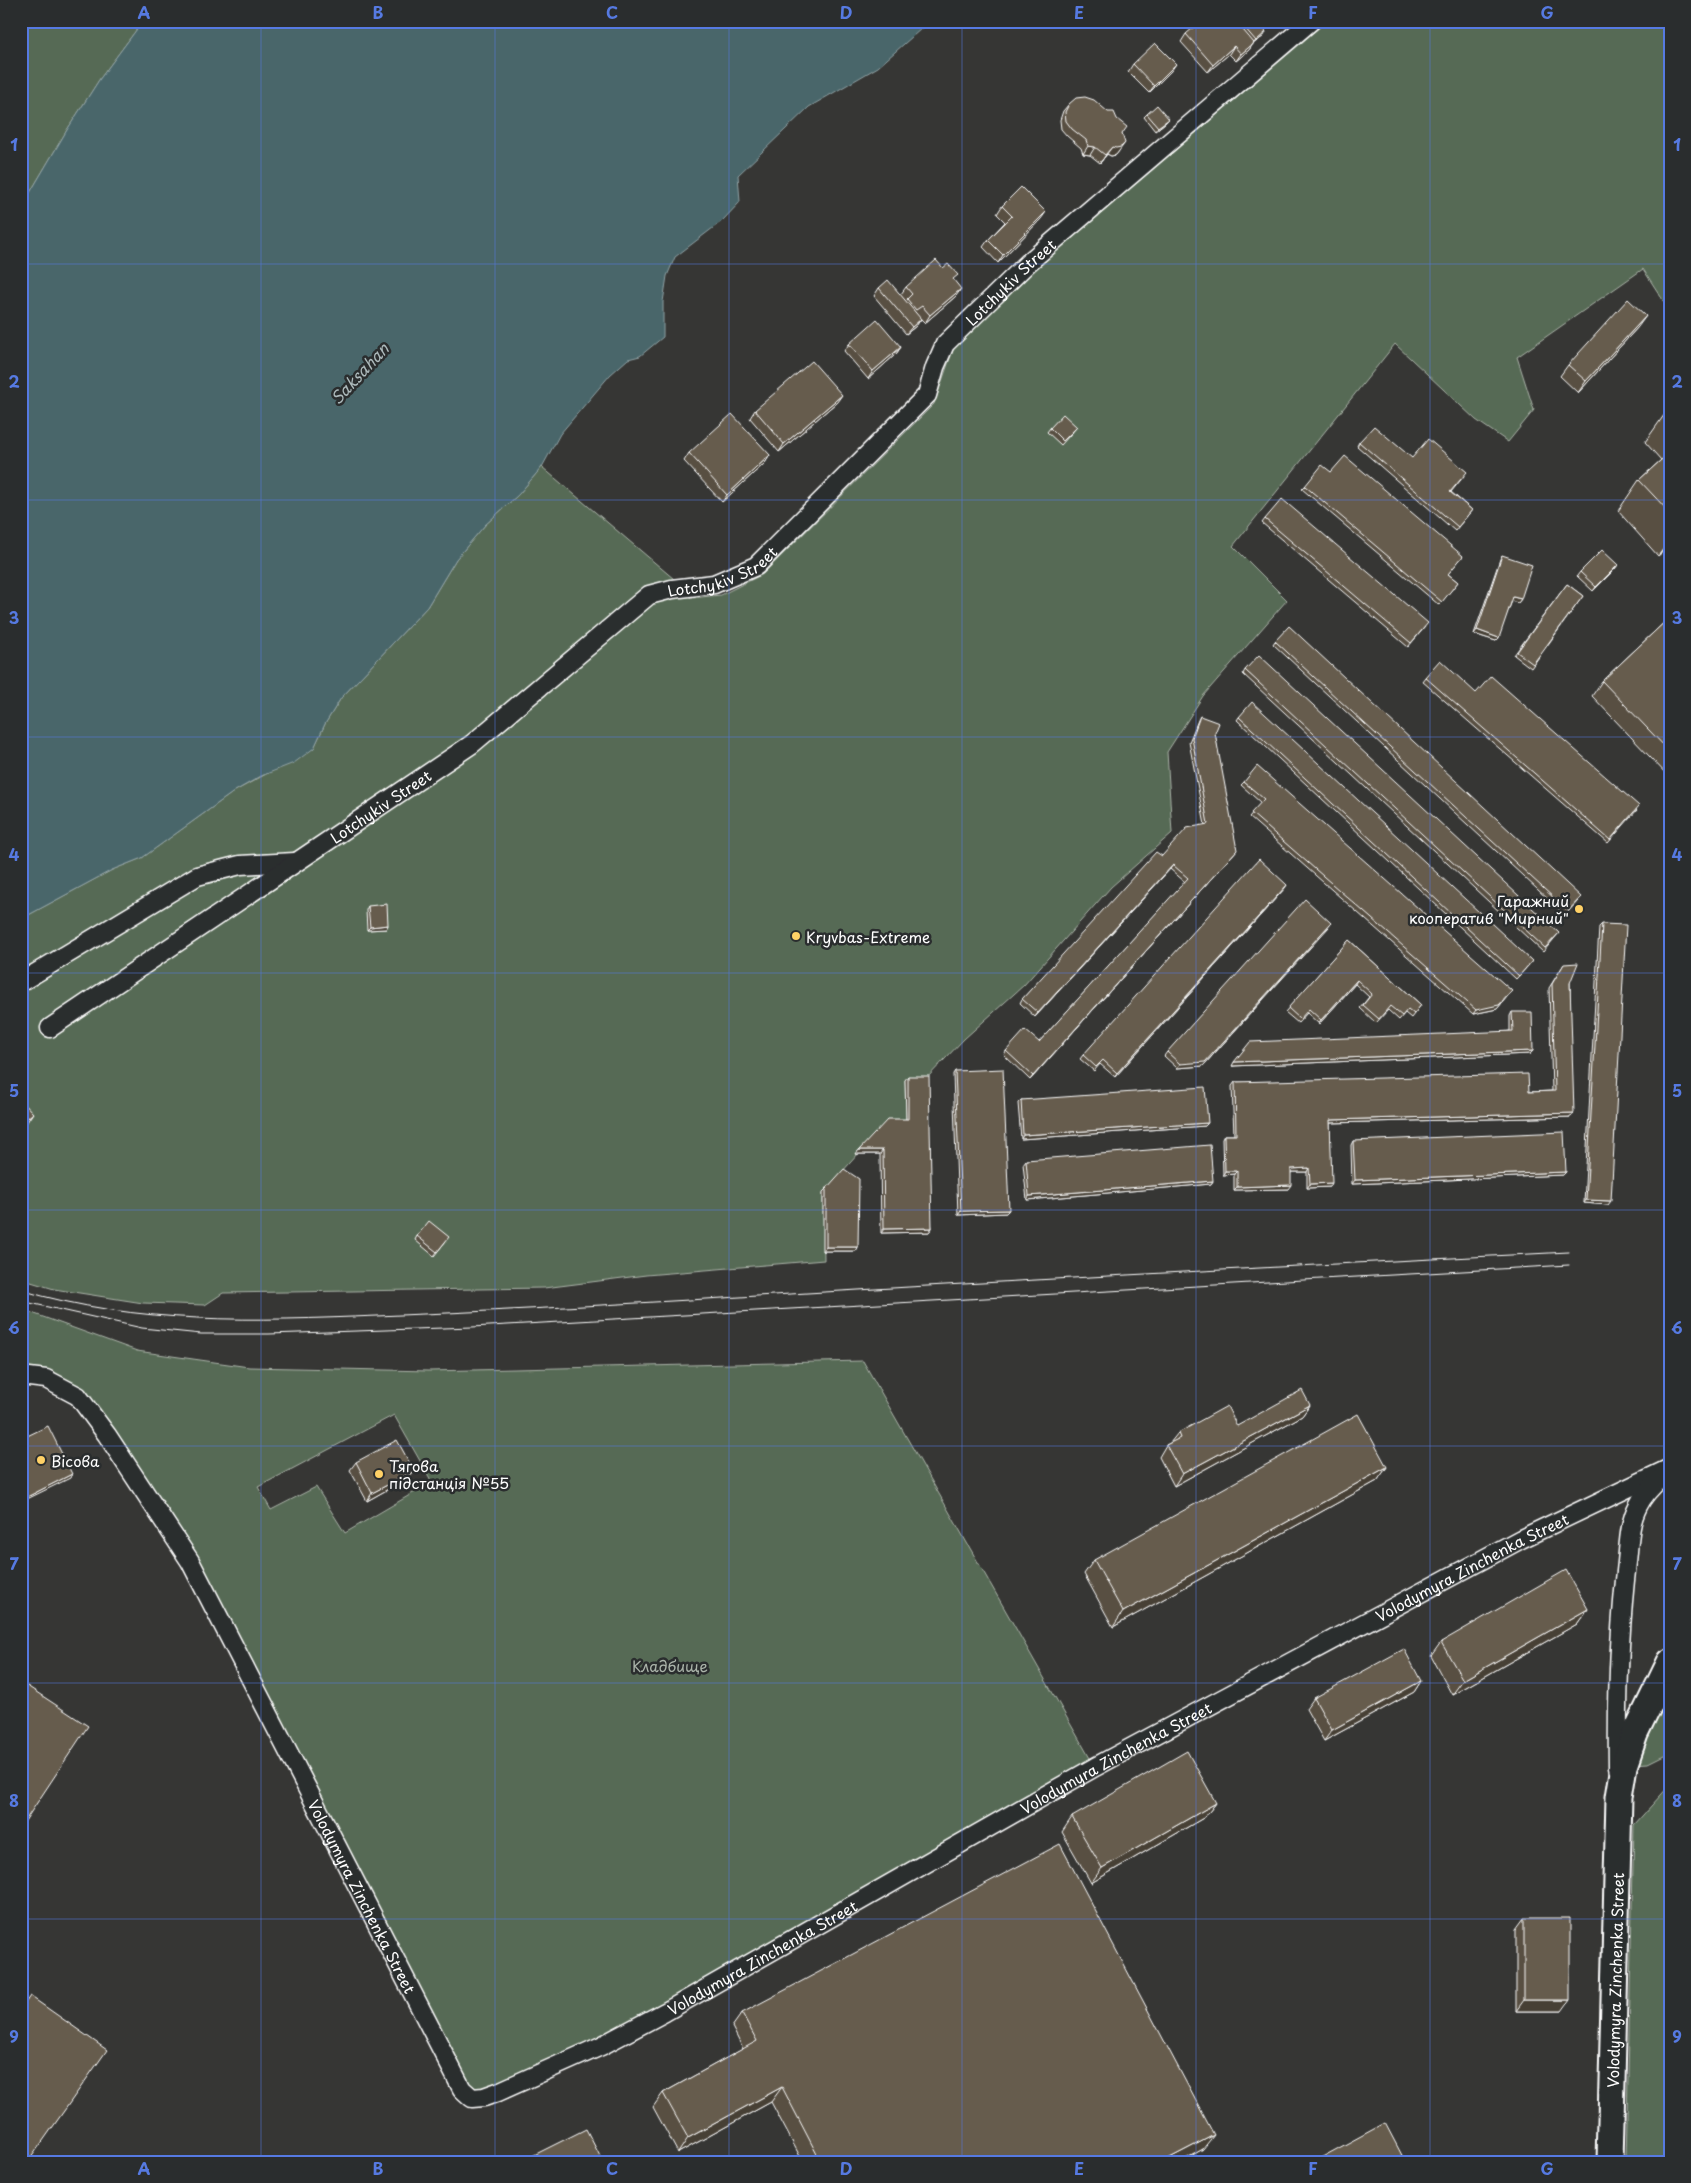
<svg xmlns="http://www.w3.org/2000/svg" width="1691" height="2183" font-family="'Playpen Sans',sans-serif">
<style>
.green{fill:#576a54;stroke:#abb4aa;fill-rule:evenodd}
.water{fill:#48666b;stroke:#91a3a6}
.lines{fill:none;stroke-linecap:round;stroke-linejoin:round}
.street-casing{stroke:#fff;stroke-width:21}
.secondary-casing{stroke:#fff;stroke-width:29}
.street{stroke:#2a2d2e;stroke-width:18}
.secondary{stroke:#2a2d2e;stroke-width:25}
.tram{stroke:#fff;stroke-width:1}
.wall{fill:#584f42;stroke:#fff}
.shaded-wall{fill:#474036;stroke:#fff}
.building{fill:#665c4d;stroke:#fff}
.grid{fill:none;stroke:#567ae2;stroke-width:1;stroke-opacity:0.55}
.poi-dot{fill:#ffd166;stroke:#2a2d2e;stroke-width:2}
.labels{text-anchor:middle;dominant-baseline:central;stroke-width:5;stroke-linejoin:round;paint-order:stroke}
.street-label{font-size:15px;fill:#fff;stroke:#2a2d2e}
.poi-label{font-size:15px;fill:#fff;stroke:#2a2d2e;text-anchor:start}
.park-label{font-size:15px;fill:#abb4aa;stroke:#2a2d2e}
.water-label{font-size:16px;font-style:italic;fill:#adbabc;stroke:#2a2d2e}
.neatline{fill:none;stroke:#567ae2;stroke-width:2}
.grid-label{font-size:16px;text-anchor:middle;font-weight:bold;fill:#567ae2}
</style>
<rect width="100%" height="100%" fill="#363634"/>
<filter id="ink" filterUnits="userSpaceOnUse"><feTurbulence type="fractalNoise" baseFrequency=".02" numOctaves="2"/><feDisplacementMap in="SourceGraphic" scale="10" xChannelSelector="R" yChannelSelector="G"/><feConvolveMatrix kernelMatrix="1 2 1 2 8 2 1 2 1" color-interpolation-filters="sRGB"/></filter>
<g filter="url(#ink)">
<path class="green" d="M21,21H143L99,80L67,130L21,208Z
M1327,21H1670V311L1643,269L1517,357L1534,410L1508,442L1476,420L1395,344L1233,546L1287,600L1203,696L1167,752L1172,833L1111,887L1024,985L964,1039L926,1079L905,1080L906,1123H886L823,1193L824,1260L646,1275L544,1288L223,1293L205,1305L143,1303L54,1289L21,1279V919L112,870L142,858L235,791L314,748L325,724L341,698L427,607L456,559L485,525L518,495L542,467L674,579L691,598L721,595L763,574L934,404L954,347L1035,270Z
M21,1309L137,1351L249,1367L429,1371L863,1361L1095,1767L665,2012L472,2098L190,1561L78,1396L21,1376ZM394,1415L432,1482L345,1533L316,1487L271,1510L258,1487Z
M1670,1688V1752L1648,1763L1633,1764Z
M1670,1785V2162H1626L1634,1825Z"/>
<path class="water" d="M143,21H930L878,67L809,107L738,175L740,202L722,221L675,257L667,276L663,302V337L640,356L628,359L610,375L560,434L542,467L518,495L485,525L456,559L427,607L341,698L325,724L314,748L294,763L261,776L235,791L142,858L112,870L21,919V208L67,130L99,80Z"/>
<g class="lines">
<g class="street-casing">
<g id="street">
<path d="M21,982L197,876L240,865L295,862"/>
<path id="s1" d="M50,1028L472,744L649,595L672,589L714,584L756,566L927,395L935,367L945,344L1029,262L1311,21"/>
<path id="s2" d="M21,1376L46,1379L78,1396L107,1435L190,1561L462,2089L472,2098L484,2097L498,2092L601,2046L665,2012L1095,1767L1521,1539L1670,1468"/>
<path d="M1618,1768C1617,1700 1619,1630 1627,1562C1629,1544 1629,1523 1638,1506C1643,1495 1652,1486 1662,1477"/>
</g>
</g>
<g class="secondary-casing">
<g id="secondary">
<path id="s3" d="M1610,2162L1619,1797L1624,1766L1635,1734L1670,1662"/>
</g>
</g>
<use href="#street" class="street"/>
<use href="#secondary" class="secondary"/>
<path class="tram" d="M21,1290C137,1325 257,1321 377,1316C481,1312 585,1306 689,1300C982,1282 1276,1267 1569,1252
M21,1301L142,1328L201,1334H269L472,1327L1569,1265"/>
</g>
<path class="wall" d="M1244,27L1264,36L1253,44L1249,50L1236,61L1229,54L1208,72L1181,42L1186,34L1233,28L1243,29Z
M1133,64L1171,71L1149,93L1128,72Z
M1069,104L1122,134L1119,151L1116,155L1111,156L1107,154L1100,163L1090,155L1083,154L1081,148L1067,136L1061,129L1060,120L1063,111Z
M1147,114L1166,122L1155,131L1144,117Z
M1002,206L1041,219L998,263L983,247L988,240L1005,222L997,214Z
M954,281L956,296L925,323L921,319L916,326L906,334L874,296L879,288L901,294L906,287Z
M1638,327L1578,393L1560,376L1568,365Z
M849,344L901,347L896,354L868,379L844,351Z
M837,402L779,452L750,418L755,410Z
M1670,409V545L1658,556L1618,511L1639,480L1661,460L1645,442L1667,411Z
M1077,427L1061,445L1047,432L1050,428Z
M1359,442L1412,458L1464,476L1451,492L1472,510L1455,531L1357,446Z
M689,453L770,455L765,463L722,502L684,461Z
M1331,472L1463,556L1448,574L1458,582L1439,605L1302,489L1305,486Z
M1265,519L1425,627L1408,647L1262,523Z
M1502,555L1521,599L1518,603L1512,601L1496,641L1474,634L1500,559Z
M1615,569L1593,591L1577,576L1580,572Z
M1567,584L1583,596L1531,668L1514,655Z
M1670,617V778L1592,696L1602,681Z
M1275,641L1578,901L1565,915L1273,644Z
M1245,670L1559,933L1543,952L1243,674Z
M1425,677L1476,693L1637,810L1608,843L1422,681Z
M1200,716L1215,733L1234,853L1030,1080L1004,1055L1006,1051L1039,1042L1185,882L1170,869L1035,1017L1020,1003L1022,999L1162,856L1205,825L1189,742L1198,720Z
M1239,717L1532,961L1529,965L1516,979L1237,720Z
M1244,782L1512,991L1509,994L1497,1009L1473,1014L1249,817L1261,803L1241,785Z
M1285,888L1115,1077L1100,1064L1094,1071L1080,1059L1083,1055Z
M368,906L388,925L386,929L367,930L366,910Z
M1602,924L1608,1205L1584,1203L1599,927Z
M1329,927L1203,1066L1177,1068L1164,1056L1167,1052Z
M1349,940L1421,1005L1411,1018L1405,1013L1399,1020L1388,1010L1376,1023L1360,1008L1369,997L1355,984L1319,1024L1307,1013L1298,1023L1285,1012Z
M1564,964L1570,983L1571,1117L1330,1123V1187L1307,1188V1172H1291L1288,1189L1234,1190V1174L1223,1175L1222,1139L1224,1135H1234L1232,1086L1235,1082L1529,1092L1552,1091L1549,988Z
M1512,1012L1533,1051L1530,1054L1232,1066L1510,1031V1016Z
M955,1071L1006,1213L958,1215L953,1074Z
M908,1076L932,1228L929,1232L881,1233L880,1154H856L859,1150L906,1119L905,1080Z
M1021,1100L1208,1123L1205,1126L1021,1139L1018,1103Z
M1353,1141L1566,1172L1563,1175L1352,1184L1351,1145Z
M1026,1160L1213,1181L1211,1184L1027,1200L1023,1164Z
M826,1189L858,1247L856,1251H823V1192Z
M417,1236L446,1241L434,1256L415,1240Z
M1310,1405L1302,1416L1174,1486L1159,1457L1166,1445L1170,1443L1178,1433L1237,1426Z
M356,1462L414,1471L408,1478L367,1501L350,1470Z
M1387,1467L1377,1481L1113,1627L1084,1574L1094,1560Z
M1588,1609L1577,1624L1452,1695L1431,1656L1441,1642Z
M1421,1681L1414,1692L1324,1741L1306,1709L1314,1698Z
M1216,1803L1205,1817L1091,1883L1062,1832L1072,1817Z
M1524,1918L1562,2011H1516V1929Z
M742,2013L1203,2149L1180,2162H803L771,2102L678,2153L653,2107L663,2093L743,2049L732,2027Z
M530,2157L603,2162H527Z"/>
<path class="shaded-wall" d="M1266,32L1264,36L1253,44L1249,50L1236,61L1241,54Z
M1234,46L1229,54L1208,72L1213,65Z
M1176,64L1171,71L1149,93L1154,86Z
M1169,119L1166,122L1155,131L1158,127Z
M1125,143L1116,155L1111,156L1107,154L1100,163L1112,147Z
M1088,146L1095,147L1090,155L1083,154Z
M1046,212L1041,219L998,263L1003,255Z
M961,289L956,296L925,323L930,315Z
M1646,316L1638,327L1578,393L1586,381Z
M921,319L916,326L906,334L912,327Z
M901,347L896,354L868,379L873,371Z
M842,395L837,402L779,452L784,444Z
M770,455L765,463L722,502L727,495Z
M1670,540V545L1658,556Z
M1618,565L1615,569L1593,591L1596,587Z
M1513,597L1521,599L1518,603L1510,601Z
M1477,630L1499,638L1496,641L1474,634Z
M1237,850L1234,853L1030,1080L1033,1076Z
M1173,865L1170,869L1035,1017L1038,1013Z
M1287,885L1285,888L1115,1077L1117,1073Z
M1331,923L1203,1066L1177,1068L1180,1064Z
M388,925L386,929L367,930L370,927Z
M1357,980L1355,984L1319,1024L1321,1020Z
M1512,991L1497,1009L1473,1014L1476,1010Z
M1533,1051L1530,1054L1232,1066L1234,1062Z
M33,1113L23,1128L21,1129V1124Z
M1574,1113L1571,1117L1328,1123L1330,1120Z
M1208,1123L1205,1126L1021,1139L1023,1135Z
M859,1150H883L880,1154H856Z
M1309,1168L1307,1172H1288L1291,1169Z
M1225,1171H1237L1234,1174L1223,1175Z
M1566,1172L1563,1175L1352,1184L1355,1180Z
M1213,1181L1211,1184L1027,1200L1029,1196Z
M1332,1183L1330,1187L1307,1188L1310,1184Z
M1291,1185L1288,1189L1234,1190L1237,1187Z
M1586,1200L1611,1201L1608,1205L1584,1203Z
M1009,1210L1006,1213L958,1215L961,1211Z
M932,1228L929,1232L881,1233L884,1229Z
M826,1247H858L856,1251H823Z
M1310,1405L1302,1416L1174,1486L1182,1474Z
M1387,1467L1377,1481L1113,1627L1123,1612Z
M414,1471L408,1478L367,1501L372,1493Z
M72,1474L70,1478L21,1502V1500Z
M1588,1609L1577,1624L1452,1695L1463,1680Z
M1421,1681L1414,1692L1324,1741L1332,1730Z
M1216,1803L1205,1817L1091,1883L1102,1868Z
M1524,2000H1570L1562,2011H1516Z
M782,2087L771,2102L678,2153L688,2138Z
M1214,2135L1203,2149L1180,2162H1162Z"/>
<path class="building" d="M1201,21H1227L1233,28L1238,24L1254,43L1241,54L1234,46L1213,65L1186,34Z
M1251,21H1258L1266,32L1256,41L1244,27Z
M1155,43L1176,64L1154,86L1133,64Z
M1085,97L1094,100L1108,112H1114L1117,119L1127,127L1122,134L1125,143L1121,147L1116,148L1112,147L1105,155L1095,147L1088,146L1086,140L1072,129L1066,121L1065,112L1069,104L1076,98Z
M1157,105L1169,119L1158,127L1147,114Z
M1021,187L1046,212L1003,255L988,240L1012,216L1002,206Z
M936,260L943,268L948,264L958,275L953,279L961,289L930,315L922,306L916,310L907,299L912,294L906,287Z
M888,280L921,319L912,327L879,288Z
M1628,299L1646,316L1586,381L1568,365Z
M877,319L901,347L873,371L849,344Z
M812,361L842,395L784,444L755,410Z
M1670,409V415L1667,411Z
M732,414L770,455L727,495L689,453Z
M1063,414L1077,427L1063,441L1050,428Z
M1374,426L1412,458L1428,439L1467,472L1450,492L1472,510L1458,527L1359,442Z
M1670,452V513L1639,480Z
M1345,456L1463,556L1448,574L1458,582L1442,602L1305,486L1322,465L1331,472Z
M1282,499L1428,623L1411,643L1265,519Z
M1602,550L1618,565L1596,587L1580,572Z
M1502,555L1532,565L1521,599L1513,597L1499,638L1477,630Z
M1567,584L1583,596L1533,664L1517,652Z
M1670,617V752L1602,681Z
M1289,626L1581,897L1568,911L1275,641Z
M1259,655L1559,933L1545,948L1245,670Z
M1440,660L1476,693L1491,676L1639,806L1610,840L1425,677Z
M1252,702L1532,961L1519,976L1239,717Z
M1200,716L1219,723L1215,733L1237,850L1033,1076L1006,1051L1025,1030L1039,1042L1188,878L1173,865L1038,1013L1022,999L1156,852L1162,856L1187,828L1208,824L1192,738Z
M1257,766L1512,991L1499,1005L1476,1010L1251,813L1264,799L1244,782Z
M1259,859L1287,885L1117,1073L1103,1060L1096,1067L1083,1055Z
M1305,899L1331,923L1205,1062L1180,1064L1167,1052Z
M387,904L388,925L370,927L368,906Z
M1602,924L1626,925L1611,1201L1586,1200Z
M1349,940L1421,1005L1414,1014L1408,1009L1402,1016L1390,1006L1379,1019L1363,1005L1372,994L1357,980L1321,1020L1309,1009L1300,1019L1288,1008Z
M1578,963L1570,983L1574,1113L1330,1120L1332,1183L1310,1184L1309,1168L1291,1169V1185L1237,1187V1171H1225L1224,1135H1236L1235,1082L1528,1074L1529,1092L1555,1091L1552,984L1564,964Z
M1512,1012H1532L1533,1051L1234,1062L1250,1042L1513,1031Z
M1003,1069L1009,1210L961,1211L955,1071Z
M908,1076H929L932,1228L884,1229L883,1150H859L888,1119H908Z
M1205,1087L1208,1123L1023,1135L1021,1100Z
M21,1100L33,1113L21,1124Z
M1564,1132L1566,1172L1355,1180L1353,1141Z
M1210,1145L1213,1181L1029,1196L1026,1160Z
M844,1169L859,1179L858,1247H826V1189Z
M429,1221L449,1237L437,1252L417,1236Z
M1302,1390L1310,1405L1182,1474L1166,1445L1180,1438L1178,1433L1227,1406L1237,1426Z
M1358,1414L1387,1467L1123,1612L1094,1560Z
M48,1426L72,1474L21,1500V1439Z
M397,1440L414,1471L372,1493L356,1462Z
M1566,1570L1588,1609L1463,1680L1441,1642Z
M1404,1649L1421,1681L1332,1730L1314,1698Z
M21,1682L88,1726L21,1827Z
M1187,1751L1216,1803L1102,1868L1072,1817Z
M1060,1844L1214,2135L1162,2162H821L782,2087L688,2138L663,2093L757,2041L742,2013Z
M1524,1918H1570V2000H1524Z
M30,1996L107,2050L28,2162H21V2009Z
M1385,2123L1405,2161L1403,2162H1313Z
M586,2129L603,2162H532L530,2157Z"/>
</g>
<path class="grid" d="M261,21V2162M495,21V2162M729,21V2162M962,21V2162M1196,21V2162M1430,21V2162M21,264H1670M21,500H1670M21,737H1670M21,973H1670M21,1210H1670M21,1446H1670M21,1683H1670M21,1919H1670"/>
<g class="poi-dot">
<circle cx="1579" cy="909" r="5"/>
<circle cx="796" cy="936" r="5"/>
<circle cx="41" cy="1460" r="5"/>
<circle cx="379" cy="1474" r="5"/>
</g>
<g class="labels">
<g class="street-label">
<text stroke="none"><textPath href="#s1" startOffset="1238">Lotchykiv Street</textPath></text>
<text stroke="none"><textPath href="#s1" startOffset="818">Lotchykiv Street</textPath></text>
<text stroke="none"><textPath href="#s1" startOffset="398">Lotchykiv Street</textPath></text>
<text stroke="none"><textPath href="#s2" startOffset="2002">Volodymyra Zinchenka Street</textPath></text>
<text stroke="none"><textPath href="#s2" startOffset="1598">Volodymyra Zinchenka Street</textPath></text>
<text stroke="none"><textPath href="#s2" startOffset="638">Volodymyra Zinchenka Street</textPath></text>
<text stroke="none"><textPath href="#s2" startOffset="1192">Volodymyra Zinchenka Street</textPath></text>
<text stroke="none"><textPath href="#s3" startOffset="182">Volodymyra Zinchenka Street</textPath></text>
</g>
<g class="poi-label">
<text x="1569" y="900" text-anchor="end">Гаражний<tspan x="1569" dy="17">кооператив "Мирний"</tspan></text>
<text x="806" y="936">Kryvbas-Extreme</text>
<text x="51" y="1460">Вісова</text>
<text x="389" y="1465">Тягова<tspan x="389" dy="17">підстанція №55</tspan></text>
</g>
<g class="park-label">
<text x="670" y="1665">Кладбище</text>
</g>
<g class="water-label">
<text transform="translate(359 373) rotate(-47)">Saksahan</text>
</g>
</g>
<rect width="1691" height="2183" fill="none" stroke="#2a2d2e" stroke-width="55"/>
<rect x="28" y="28" width="1636" height="2128" class="neatline"/>
<g class="grid-label">
<text x="144" y="19">A</text>
<text x="378" y="19">B</text>
<text x="612" y="19">C</text>
<text x="846" y="19">D</text>
<text x="1079" y="19">E</text>
<text x="1313" y="19">F</text>
<text x="1547" y="19">G</text>
<text x="14" y="151">1</text>
<text x="1677" y="151">1</text>
<text x="14" y="388">2</text>
<text x="1677" y="388">2</text>
<text x="14" y="624">3</text>
<text x="1677" y="624">3</text>
<text x="14" y="861">4</text>
<text x="1677" y="861">4</text>
<text x="14" y="1097">5</text>
<text x="1677" y="1097">5</text>
<text x="14" y="1334">6</text>
<text x="1677" y="1334">6</text>
<text x="14" y="1570">7</text>
<text x="1677" y="1570">7</text>
<text x="14" y="1807">8</text>
<text x="1677" y="1807">8</text>
<text x="14" y="2043">9</text>
<text x="1677" y="2043">9</text>
<text x="144" y="2175">A</text>
<text x="378" y="2175">B</text>
<text x="612" y="2175">C</text>
<text x="846" y="2175">D</text>
<text x="1079" y="2175">E</text>
<text x="1313" y="2175">F</text>
<text x="1547" y="2175">G</text>
</g>
</svg>
